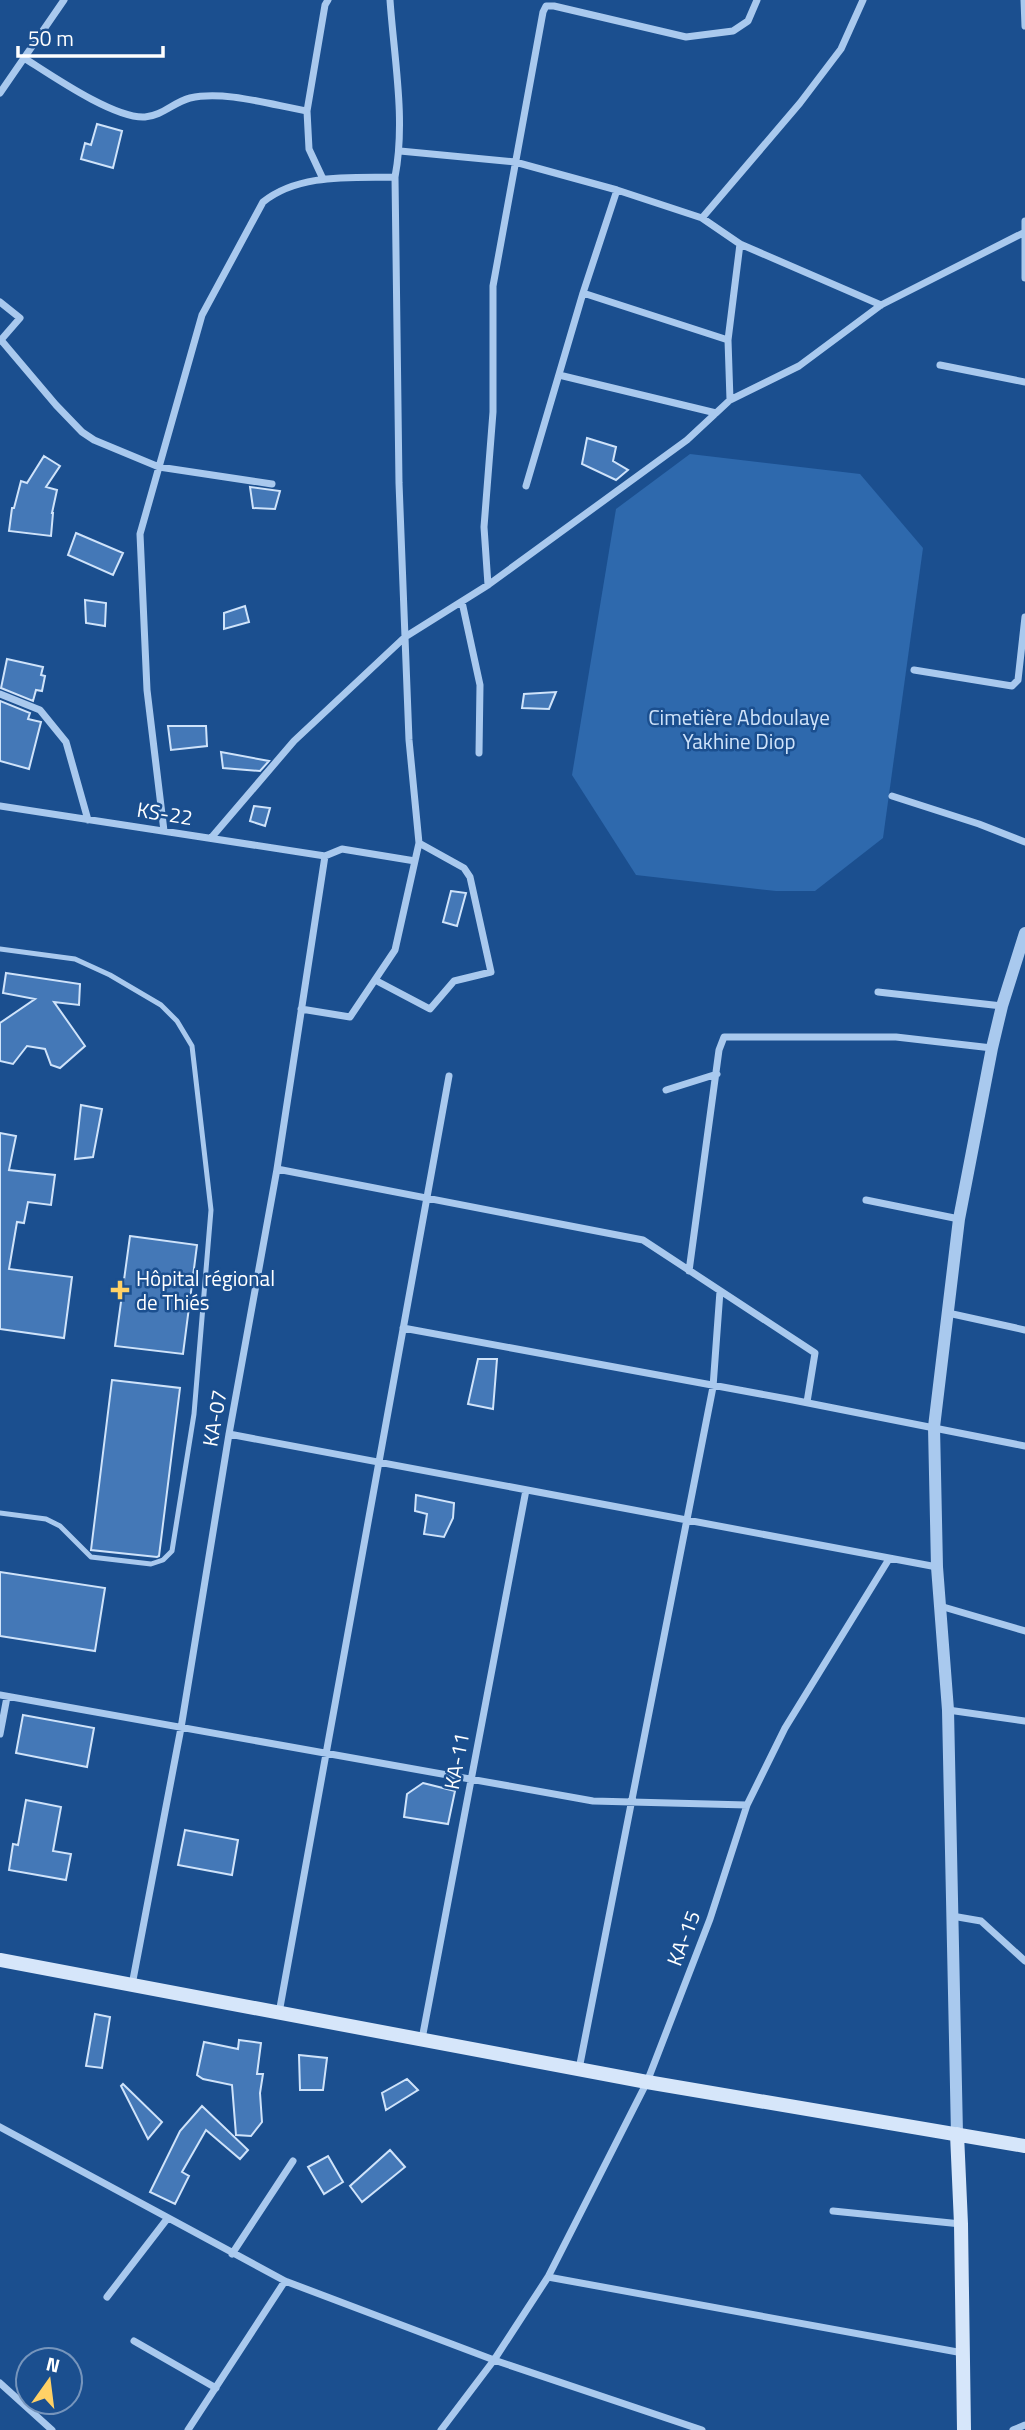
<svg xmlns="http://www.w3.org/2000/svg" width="1025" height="2430" font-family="'Titillium Web',sans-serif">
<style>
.green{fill:#2e69ad}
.building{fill:#4478b7;stroke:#cfe3fa;stroke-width:2}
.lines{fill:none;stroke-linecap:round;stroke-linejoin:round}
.service{stroke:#a9c9ee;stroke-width:5}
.minor{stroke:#a9c9ee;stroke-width:7}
.tertiary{stroke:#a9c9ee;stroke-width:12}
.secondary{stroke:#d6e6fa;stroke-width:14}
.poi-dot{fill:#ffd166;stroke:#1b4f8f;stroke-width:2.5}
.labels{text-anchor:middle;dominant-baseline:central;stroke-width:5;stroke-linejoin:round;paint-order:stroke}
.park-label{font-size:21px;fill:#cfe3fa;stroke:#1b4f8f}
.street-label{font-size:21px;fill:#fff;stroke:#1b4f8f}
.poi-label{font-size:21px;fill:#fff;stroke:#1b4f8f;text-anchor:start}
</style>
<rect width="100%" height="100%" fill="#1b4f8f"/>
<path class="green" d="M690,454L860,474L923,548L883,838L815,891H776L636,875L572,775L616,509Z"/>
<path class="building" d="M97,124L122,131L113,168L81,159L85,143L91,145Z
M587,438L616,447L613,461L628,470L616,480L582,464Z
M44,456L60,466L46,487L57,490L52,513H53L51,536L9,531L12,508H14L21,481L27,483Z
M250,487L280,491L275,509L253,508Z
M76,533L123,553L113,575L68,555Z
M85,600L106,603L105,626L86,623Z
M245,606L249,622L224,629V613Z
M7,659L43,667L41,675L45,676L42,691L36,690L33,701L1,688Z
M556,692L549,709L522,708L524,694Z
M0,701L30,713L28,719L41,722L29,769L0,761Z
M168,726H206L207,746L171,750Z
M221,752L269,761L260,771L223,768Z
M254,806L270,808L265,826L250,821Z
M451,891L466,893L457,926L443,922Z
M6,973L80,984L79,1005L54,1002L85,1046L60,1068L51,1065L45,1049L27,1046L13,1064L0,1061V1023L35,999L3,993Z
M81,1105L102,1109L93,1157L75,1159Z
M0,1133L16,1136L9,1170L55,1175L51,1205L28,1202L24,1223L17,1222L9,1269L72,1277L64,1338L0,1329Z
M130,1236L197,1245L183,1354L115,1346Z
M478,1359H497L493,1409L468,1404Z
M112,1380L180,1388L159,1556L157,1557L91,1550Z
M416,1495L454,1503L453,1518L444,1537L424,1534L427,1514L415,1511Z
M0,1572L105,1588L95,1651L0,1636Z
M23,1715L94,1728L87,1767L16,1753Z
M423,1783L455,1791L448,1824L404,1817L407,1794Z
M26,1800L61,1807L53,1851L71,1854L66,1880L9,1870L13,1844L18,1845Z
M185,1830L238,1840L232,1875L178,1865Z
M95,2014L110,2017L102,2068L86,2066Z
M239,2040L261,2043L257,2074H263L260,2093L262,2122L251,2136L236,2135L232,2085L203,2079L197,2075L204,2042L238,2049Z
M299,2055L327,2058L323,2090H300Z
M407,2079L418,2090L386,2110L382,2093Z
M123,2084L162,2122L148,2139L121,2086Z
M202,2106L248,2150L240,2159L206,2130L182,2172L189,2176L175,2204L150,2192L180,2131Z
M390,2150L405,2167L362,2202L350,2186Z
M328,2156L343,2182L324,2194L308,2167Z"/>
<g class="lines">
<path class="service" d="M0,949L75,959L110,975L161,1005L177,1021L192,1046L211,1210L194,1414L172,1551L163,1560L151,1564L91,1557L60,1526L46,1519L0,1513"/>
<path class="minor" d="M390,0C394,58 406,120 395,177
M1024,0L1025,26
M24,58C51,75 114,119 145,117C162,116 174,102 190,98C224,90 272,105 307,111
M0,93L64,0
M400,151L515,162L617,190L702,218L740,244L881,305
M323,179L309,149L307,111L325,5L328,0
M702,218L800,103L841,49L863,0
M1025,221V278
M583,293L728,340L730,400
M0,302L20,318L0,341
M1,340L56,405L82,432L94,440L159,467L272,484
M728,340L740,244
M940,365L1025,382
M559,375L716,413
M526,486L583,293L617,190
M488,585L484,527L493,412V286L543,12L546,6H554L686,37L733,31L748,21L757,0
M462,602L480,685L479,753
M914,670L1012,686L1018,680L1025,617
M0,694L40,710L66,742L88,820
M892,796L979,824L1025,842
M0,806L325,856L342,849L415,861
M164,831L147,690L140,534L202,315L263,202C299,173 352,178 395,177L399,483L409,740L419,843L395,950L350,1017L301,1009
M211,838L294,741L405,637L488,585L687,440L730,400L799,366L881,305L1025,232
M375,980L430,1009L454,981L491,972L470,877L464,868L419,843
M878,992L1002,1006
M666,1090L717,1074
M277,1169L643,1240L815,1353L807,1402
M866,1200L959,1219
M689,1271L719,1050L724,1037H896L992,1048
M948,1313L1025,1330
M403,1328L793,1400L1025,1446
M229,1434L937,1567
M940,1606L1025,1631
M0,1695L593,1801L747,1805
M948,1710L1025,1721
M0,1734L7,1697
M952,1916L981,1921L1025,1961
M132,1985L181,1728L229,1434L277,1169L325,856
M279,2013L449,1076
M422,2039L526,1490
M579,2069L713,1387L720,1291
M0,2127L285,2281L494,2360L702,2430
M833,2211L961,2224
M232,2254L293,2161
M548,2277L963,2353
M107,2297L167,2219
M134,2341L216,2388
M0,2383L52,2430
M188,2430L285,2281
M441,2430L494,2360L548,2277L647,2082L710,1919L747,1805L785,1728L889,1559
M1013,2430L1025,2425"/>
<path class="tertiary" d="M957,2134L948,1710L937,1567L934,1427L959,1219L992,1048L1002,1006L1025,933"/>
<path class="secondary" d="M0,1960L647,2082L1025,2146
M957,2134L961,2224L964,2430"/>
</g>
<path class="poi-dot" d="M116.5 1279.5h7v7h7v7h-7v7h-7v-7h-7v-7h7z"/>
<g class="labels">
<g class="park-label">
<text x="739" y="717">Cimetière Abdoulaye<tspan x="739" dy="24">Yakhine Diop</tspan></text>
</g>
<g class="street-label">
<text transform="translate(165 813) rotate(9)">KS-22</text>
<text transform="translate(214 1418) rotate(-80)">KA-07</text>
<text transform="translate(456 1761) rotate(-79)">KA-11</text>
<text transform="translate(683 1938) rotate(-69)">KA-15</text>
</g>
<g class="poi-label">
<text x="136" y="1278">Hôpital régional<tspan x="136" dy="24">de Thiés</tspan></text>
</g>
</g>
<g transform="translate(49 2381) rotate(14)"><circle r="33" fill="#1b4f8f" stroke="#7695bc" stroke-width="2"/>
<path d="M0-5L12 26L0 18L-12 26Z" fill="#ffd166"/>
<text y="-10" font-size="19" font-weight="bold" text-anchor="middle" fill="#ffffff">N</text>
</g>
<path d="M18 46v10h145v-10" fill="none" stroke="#ffffff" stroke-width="3.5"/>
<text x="28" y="46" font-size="21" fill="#ffffff" stroke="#1b4f8f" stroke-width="5" paint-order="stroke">50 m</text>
</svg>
